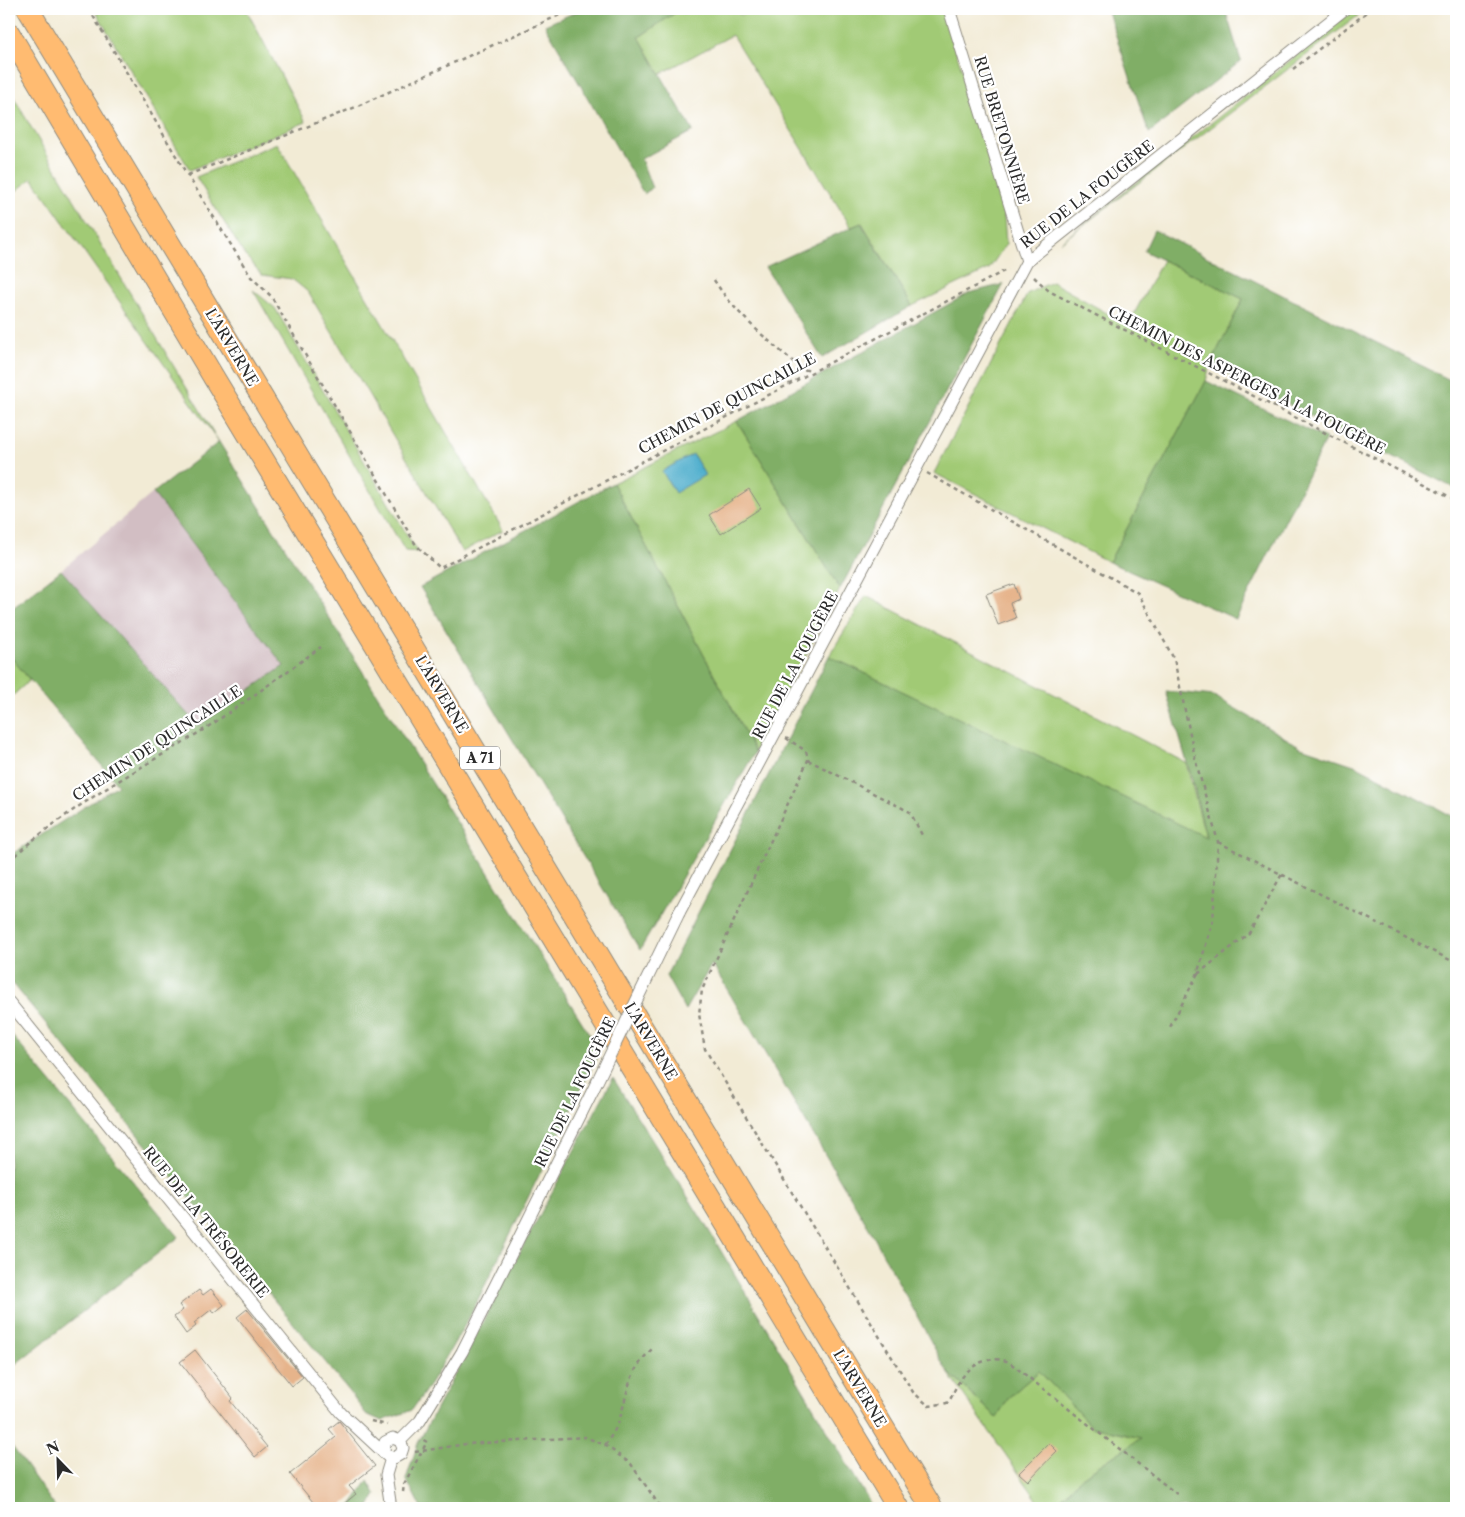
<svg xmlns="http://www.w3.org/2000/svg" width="1465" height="1517" font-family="'Libre Caslon Text',serif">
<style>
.industrial{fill:#d2bec3}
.green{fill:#a1ca75;stroke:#667a50}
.forest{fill:#80ae66;stroke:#566c48}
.water{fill:#4dadcc;stroke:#3c6c7c}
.building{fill:#e6b48b}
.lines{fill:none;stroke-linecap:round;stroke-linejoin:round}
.street-casing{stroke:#8e8b80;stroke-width:13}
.highway-casing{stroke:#8e8b80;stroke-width:23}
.path{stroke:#8e8b80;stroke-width:2.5;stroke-dasharray:4 4;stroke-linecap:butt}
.street{stroke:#fff;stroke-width:11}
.highway{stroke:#ffbb71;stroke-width:21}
.street-bridge-casing{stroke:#8e8b80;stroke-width:13;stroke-linecap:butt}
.street-bridge{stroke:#fff;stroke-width:11}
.labels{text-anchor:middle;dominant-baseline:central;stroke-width:4.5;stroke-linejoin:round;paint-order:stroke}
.shield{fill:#fff;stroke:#6b6b6b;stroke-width:1}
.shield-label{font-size:14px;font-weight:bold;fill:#2b2b2b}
.street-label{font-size:15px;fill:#2b2b2b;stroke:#fff}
</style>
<rect width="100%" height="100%" fill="#fff"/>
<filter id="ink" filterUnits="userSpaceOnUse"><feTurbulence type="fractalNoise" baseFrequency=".02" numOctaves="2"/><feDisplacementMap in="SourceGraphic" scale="10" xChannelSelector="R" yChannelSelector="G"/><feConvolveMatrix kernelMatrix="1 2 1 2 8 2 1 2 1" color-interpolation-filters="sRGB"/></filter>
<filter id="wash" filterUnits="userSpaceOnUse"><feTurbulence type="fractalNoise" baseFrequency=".0096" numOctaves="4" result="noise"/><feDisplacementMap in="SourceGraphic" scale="20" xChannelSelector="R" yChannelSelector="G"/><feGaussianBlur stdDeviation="1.12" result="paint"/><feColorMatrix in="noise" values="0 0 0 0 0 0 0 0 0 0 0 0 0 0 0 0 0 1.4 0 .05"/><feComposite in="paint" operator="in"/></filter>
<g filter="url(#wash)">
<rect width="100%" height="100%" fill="#f2ebd5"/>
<path class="industrial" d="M153,493L284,666L198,726L61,570Z"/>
<path class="green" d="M94,9H246L306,122L190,170Z
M681,9H737L740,15L757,9H943L1003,202L1006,244L989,269L912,306L862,223L851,227L732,35L660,74L639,37Z
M1355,9H1367L1061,242Z
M9,89L35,134L219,442L32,178L9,197Z
M277,143L503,530L462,552L308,292L292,279L262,275L244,254L196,177Z
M1163,260L1243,299L1210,365L1206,381L1109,562L934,473L1028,293L1052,282L1128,325Z
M253,290L275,308L417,552L405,551Z
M737,421L840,589L755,752L613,483Z
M866,596L1186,763L1206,838L829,656Z
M9,655L30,680L9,699Z
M947,1371L997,1418L1009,1397L1039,1371L1092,1427L1141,1438L1082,1477L1051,1508H1043Z"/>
<path class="forest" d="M583,9H681L639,37L693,131L641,159L652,188L644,194L545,25Z
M1107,9H1225L1241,61L1149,133Z
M861,223L912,306L822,358L765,267Z
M1154,230L1456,383V489L1210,365L1243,299L1144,251Z
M1004,284L840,589L737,421L969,293Z
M1206,381L1326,439L1236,619L1109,562Z
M219,442L600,1051L470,1316L431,1383L412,1410L382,1421L366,1414L350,1392L9,979V856L118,785L9,655V611L61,570L198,726L284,666L153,493Z
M613,483L755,752L640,950L420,587Z
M829,656L1206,837L1193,783L1166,691L1214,696L1301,747L1357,766L1456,818V1508H1051L1082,1477L1141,1438L1092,1427L1039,1371L1009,1397L997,1418L947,1371L870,1230L712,964L685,1010L666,976Z
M9,1032L179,1237L9,1369Z
M613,1078L708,1229L873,1508H421L406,1479L418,1443Z
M9,1442L56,1508H9Z
M368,1481L376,1495L368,1508H349Z"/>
<path class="water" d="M693,454L705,475L675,493L662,471Z"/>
<g id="blocks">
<path class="building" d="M749,489L761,508L721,534L709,515Z
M1014,584L1019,599L1010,603L1016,618L998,625L986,594Z
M211,1289L224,1305L214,1313L212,1309L194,1323L196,1326L186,1334L174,1317L183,1310L179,1305L199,1290L203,1295Z
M247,1309L303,1377L292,1386L237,1317Z
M195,1350L233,1398L230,1401L267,1447L255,1457L180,1362Z
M339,1421L375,1466L349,1486L356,1494L339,1508H318L290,1474L336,1437L329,1429Z
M1049,1443L1057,1451L1028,1481L1019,1473Z"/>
</g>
</g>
<g filter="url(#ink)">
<use href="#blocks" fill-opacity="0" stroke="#8e8b80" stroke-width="1"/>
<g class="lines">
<g class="street-casing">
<path id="street" d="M949,9L1027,261
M679,913L1027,261L1345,9
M9,1002L341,1413L386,1455L394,1458L401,1454L403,1448L400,1441L393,1438L385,1442L384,1450L386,1455
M400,1441L420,1421L462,1352L593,1090
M391,1458L386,1475L391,1508"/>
</g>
<g class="highway-casing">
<path id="highway" d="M28,9L932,1508
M9,33L214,378L898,1508"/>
</g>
<path class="path" d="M89,9L185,171L251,277L271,296L416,545L440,568L1008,269
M1293,69L1371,9
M188,175L351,109L573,9
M1034,277L1049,291L1456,500
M714,280C737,316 770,342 802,369L811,371
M927,473L1138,593L1174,659L1196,762L1218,842L1213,921L1197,975L1169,1029
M786,738L806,751L808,760L702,990L699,1014L705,1049L913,1392L929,1406L947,1403C952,1398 952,1395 955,1389C965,1368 986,1353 1009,1362L1178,1495
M808,760L910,812L923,837
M1218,842L1456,963
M9,861C67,807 137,771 203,730C243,704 282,675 321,647
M1198,974L1249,933L1282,874
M371,1421L387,1425
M605,1445C610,1438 616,1429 619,1421C629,1390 627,1373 653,1348
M415,1452L466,1444L585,1437L605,1445L631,1464L661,1508
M403,1492L404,1484L427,1442L420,1438"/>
<use href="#street" class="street"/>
<use href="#highway" class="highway"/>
<g class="street-bridge-casing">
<path id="street-bridge" d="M593,1090L679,913"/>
</g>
<use href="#street-bridge" class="street-bridge"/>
</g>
</g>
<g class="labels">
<rect class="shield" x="460" y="746.5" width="40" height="23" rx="4"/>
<g class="shield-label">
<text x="480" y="758">A 71</text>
</g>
<g class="street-label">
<text transform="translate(1002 130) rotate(73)">RUE BRETONNIÈRE</text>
<text transform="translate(1087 194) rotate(-38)">RUE DE LA FOUGÈRE</text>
<text transform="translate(232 347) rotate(59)">L'ARVERNE</text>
<text transform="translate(1247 380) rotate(27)">CHEMIN DES ASPERGES À LA FOUGÈRE</text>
<text transform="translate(727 403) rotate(-28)">CHEMIN DE QUINCAILLE</text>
<text transform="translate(795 665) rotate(-62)">RUE DE LA FOUGÈRE</text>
<text transform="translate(442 694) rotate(59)">L'ARVERNE</text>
<text transform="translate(157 743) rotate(-33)">CHEMIN DE QUINCAILLE</text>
<text transform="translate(651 1041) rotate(59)">L'ARVERNE</text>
<text transform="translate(575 1092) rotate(-64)">RUE DE LA FOUGÈRE</text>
<text transform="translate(206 1222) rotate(51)">RUE DE LA TRÉSORERIE</text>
<text transform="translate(860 1388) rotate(59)">L'ARVERNE</text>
</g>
</g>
<rect width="1465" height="1517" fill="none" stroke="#fff" stroke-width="30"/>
<g transform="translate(58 1460) rotate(337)" stroke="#ffffff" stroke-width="4" paint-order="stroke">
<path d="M0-4L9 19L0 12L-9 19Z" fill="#2b2b2b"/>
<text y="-8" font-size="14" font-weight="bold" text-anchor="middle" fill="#2b2b2b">N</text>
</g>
</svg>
